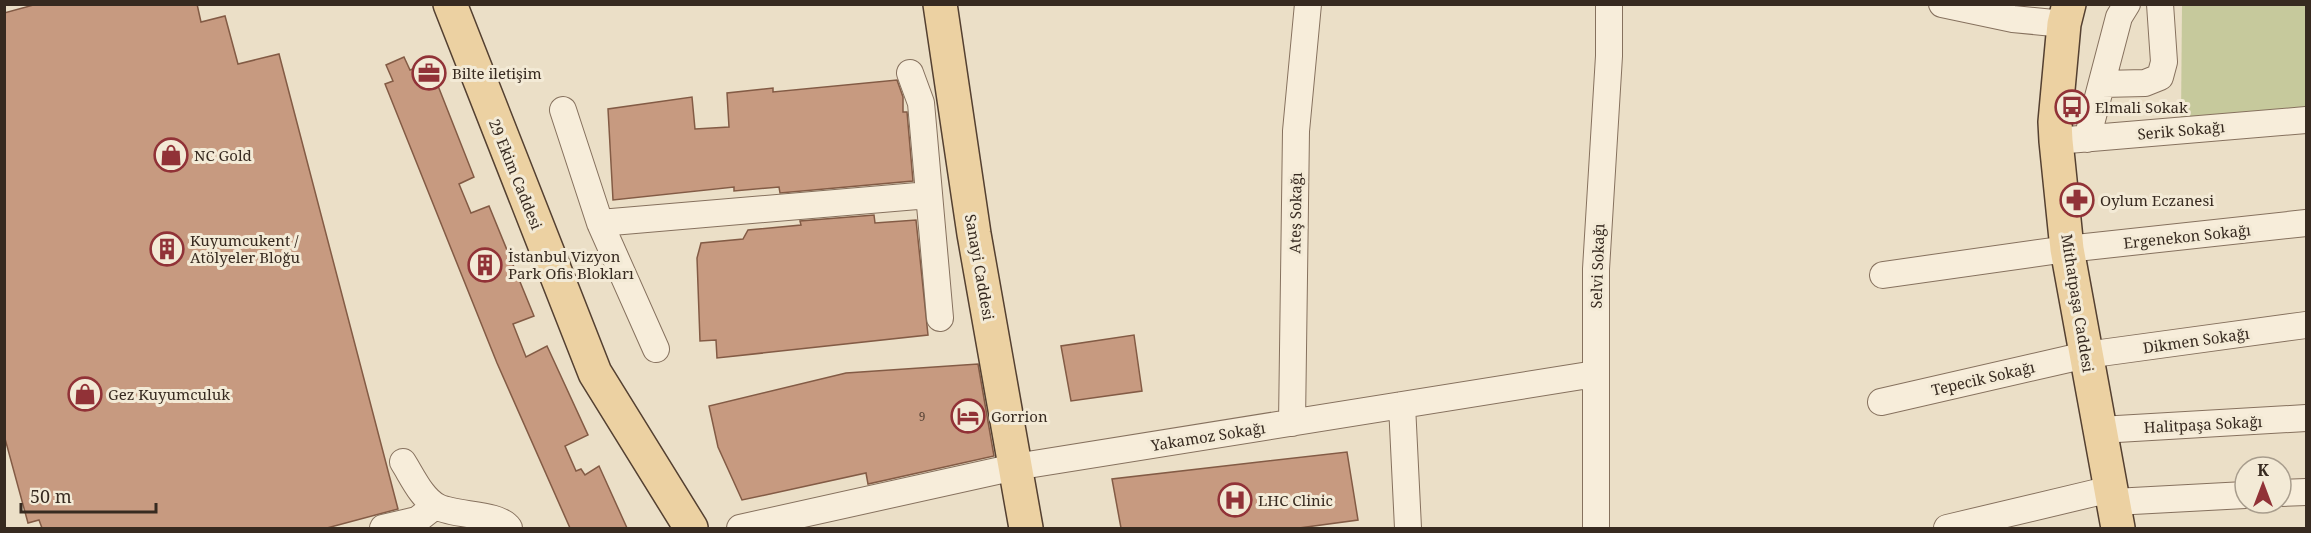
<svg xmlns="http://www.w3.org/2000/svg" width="2311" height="533" font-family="'Noto Serif',serif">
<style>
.green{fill:#c6c99c}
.building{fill:#c79a80;stroke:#835b45;stroke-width:1.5}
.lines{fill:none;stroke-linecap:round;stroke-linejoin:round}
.minor-casing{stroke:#86715e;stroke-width:28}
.major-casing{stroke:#544031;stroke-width:36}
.minor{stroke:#f7edda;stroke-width:26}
.major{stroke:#ecd1a2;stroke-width:33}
.labels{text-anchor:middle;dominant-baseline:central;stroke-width:6;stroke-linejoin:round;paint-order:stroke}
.number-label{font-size:12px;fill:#5b4638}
.poi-label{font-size:15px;fill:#372a20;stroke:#f3ead6;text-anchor:start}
.street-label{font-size:15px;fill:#372a20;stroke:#f3ead6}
</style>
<rect width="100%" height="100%" fill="#ebdfc7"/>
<path class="green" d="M2182,5H2306V109L2181,121Z"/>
<path class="building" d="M37,4H197L201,22L225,16L238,64L279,54L398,509L327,528H42L39,520L28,523L4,435V13Z
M404,57L410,70L429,63L474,177L459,184L471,213L489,206L534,316L513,324L526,357L547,346L588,435L565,446L576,471L581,469L585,475L599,466L627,528H570L497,363L385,84L393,81L386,65Z
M897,80L903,97V112H907L913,181L780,193L779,187L734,191V187L613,200L608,109L692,97L695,129L729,127L727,93L773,88V92Z
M874,215L875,223L916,220L928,335L717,358L716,340L700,341L697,258L701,243L743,239L748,230L801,225L800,221Z
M1134,335L1142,391L1071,401L1061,346Z
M978,364L994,456L868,484L866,473L742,500L718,447L709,406L846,373Z
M1347,452L1358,520L1299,528H1121L1112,479Z"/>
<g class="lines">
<g class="minor-casing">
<path id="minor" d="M1942,4L2013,19L2064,24
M910,73L921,103L940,318
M2102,84L2145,83L2160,77L2164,62L2160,4
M563,110L600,223L656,349
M2087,139L2119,17L2127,4
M2056,141L2306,120
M600,223L929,195
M1883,275L2067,249L2306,223
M1881,402L2086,355L2306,325
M1402,405L1408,528
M1292,423L1296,131L1308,4
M2100,430L2306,418
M403,462C412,476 422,499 438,507C456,516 499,513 509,528
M2281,493L2306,492
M2114,502L2245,495
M383,528L417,520L435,506
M740,528L1015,467L1595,374
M1596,528V269L1609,56V4
M1947,528L2111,489"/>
</g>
<g class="major-casing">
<path id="major" d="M450,4L595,373L691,528
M940,4L974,234L1026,528
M2069,4L2064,24L2055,122L2056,141L2067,249L2118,528"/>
</g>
<use href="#minor" class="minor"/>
<use href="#major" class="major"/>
</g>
<defs>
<g id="office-ring" transform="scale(1.725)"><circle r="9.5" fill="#f3ead6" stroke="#913237" stroke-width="1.5"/><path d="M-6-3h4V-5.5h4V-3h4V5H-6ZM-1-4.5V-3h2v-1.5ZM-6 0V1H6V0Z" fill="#913237"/></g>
<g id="bus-ring" transform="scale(1.725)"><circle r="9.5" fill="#f3ead6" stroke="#913237" stroke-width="1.5"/><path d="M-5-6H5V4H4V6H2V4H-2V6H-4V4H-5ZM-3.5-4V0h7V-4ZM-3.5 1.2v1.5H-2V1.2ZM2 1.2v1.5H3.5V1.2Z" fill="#913237"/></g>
<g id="shop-ring" transform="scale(1.725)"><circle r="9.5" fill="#f3ead6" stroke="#913237" stroke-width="1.5"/><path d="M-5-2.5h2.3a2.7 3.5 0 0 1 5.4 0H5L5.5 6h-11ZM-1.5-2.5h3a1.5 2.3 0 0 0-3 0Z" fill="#913237"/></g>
<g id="pharmacy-ring" transform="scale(1.725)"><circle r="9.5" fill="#f3ead6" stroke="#913237" stroke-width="1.5"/><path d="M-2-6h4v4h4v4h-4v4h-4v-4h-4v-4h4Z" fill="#913237"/></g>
<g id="building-ring" transform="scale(1.725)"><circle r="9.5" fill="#f3ead6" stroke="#913237" stroke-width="1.5"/><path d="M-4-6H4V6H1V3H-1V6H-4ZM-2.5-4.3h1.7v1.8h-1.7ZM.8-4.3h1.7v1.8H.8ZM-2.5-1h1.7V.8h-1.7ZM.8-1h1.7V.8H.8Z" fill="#913237"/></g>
<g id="hotel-ring" transform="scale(1.725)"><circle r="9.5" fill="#f3ead6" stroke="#913237" stroke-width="1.5"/><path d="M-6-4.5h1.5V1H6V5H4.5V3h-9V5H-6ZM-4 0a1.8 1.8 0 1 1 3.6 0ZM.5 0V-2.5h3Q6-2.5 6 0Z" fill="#913237"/></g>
<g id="hospital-ring" transform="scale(1.725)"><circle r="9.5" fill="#f3ead6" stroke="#913237" stroke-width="1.5"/><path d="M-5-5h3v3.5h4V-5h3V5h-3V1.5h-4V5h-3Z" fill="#913237"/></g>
</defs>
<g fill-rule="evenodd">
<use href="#office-ring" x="429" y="73"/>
<use href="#bus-ring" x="2072" y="107"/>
<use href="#shop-ring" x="171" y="155"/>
<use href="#pharmacy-ring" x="2077" y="200"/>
<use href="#building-ring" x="167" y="249"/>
<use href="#building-ring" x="485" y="265"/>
<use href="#shop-ring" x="85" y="394"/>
<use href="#hotel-ring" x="968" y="416"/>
<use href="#hospital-ring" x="1235" y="500"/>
</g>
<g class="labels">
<g class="number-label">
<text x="922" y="416">9</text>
</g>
<g class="poi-label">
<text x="452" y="73">Bilte iletişim</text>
<text x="2095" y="107">Elmali Sokak</text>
<text x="194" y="155">NC Gold</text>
<text x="2100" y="200">Oylum Eczanesi</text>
<text x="190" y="240">Kuyumcukent /<tspan x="190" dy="17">Atölyeler Bloğu</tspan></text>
<text x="508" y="256">İstanbul Vizyon<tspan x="508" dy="17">Park Ofis Blokları</tspan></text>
<text x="108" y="394">Gez Kuyumculuk</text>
<text x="991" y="416">Gorrion</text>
<text x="1258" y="500">LHC Clinic</text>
</g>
<g class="street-label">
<text transform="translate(2181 130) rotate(-5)">Serik Sokağı</text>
<text transform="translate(516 174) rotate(68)">29 Ekim Caddesi</text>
<text transform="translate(1295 213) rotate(-89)">Ateş Sokağı</text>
<text transform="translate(2187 236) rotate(-6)">Ergenekon Sokağı</text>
<text transform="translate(1597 266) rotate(-88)">Selvi Sokağı</text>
<text transform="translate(980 267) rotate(80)">Sanayi Caddesi</text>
<text transform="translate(2078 303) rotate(81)">Mithatpaşa Caddesi</text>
<text transform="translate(2196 340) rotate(-8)">Dikmen Sokağı</text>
<text transform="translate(1983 378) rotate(-13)">Tepecik Sokağı</text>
<text transform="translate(2203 424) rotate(-3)">Halitpaşa Sokağı</text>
<text transform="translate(1208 436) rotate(-9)">Yakamoz Sokağı</text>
</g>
</g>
<rect width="2311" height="533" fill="none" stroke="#372a20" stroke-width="12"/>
<g transform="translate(2263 485)"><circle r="28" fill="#f3ead6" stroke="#a89d8d" stroke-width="1.5"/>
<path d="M0-4.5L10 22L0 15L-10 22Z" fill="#913237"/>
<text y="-9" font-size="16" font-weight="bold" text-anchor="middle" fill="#372a20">K</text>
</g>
<path d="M21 503v9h135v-9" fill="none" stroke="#372a20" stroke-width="3"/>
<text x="30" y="503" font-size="18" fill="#372a20" stroke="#f3ead6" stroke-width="4.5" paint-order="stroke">50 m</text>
</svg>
